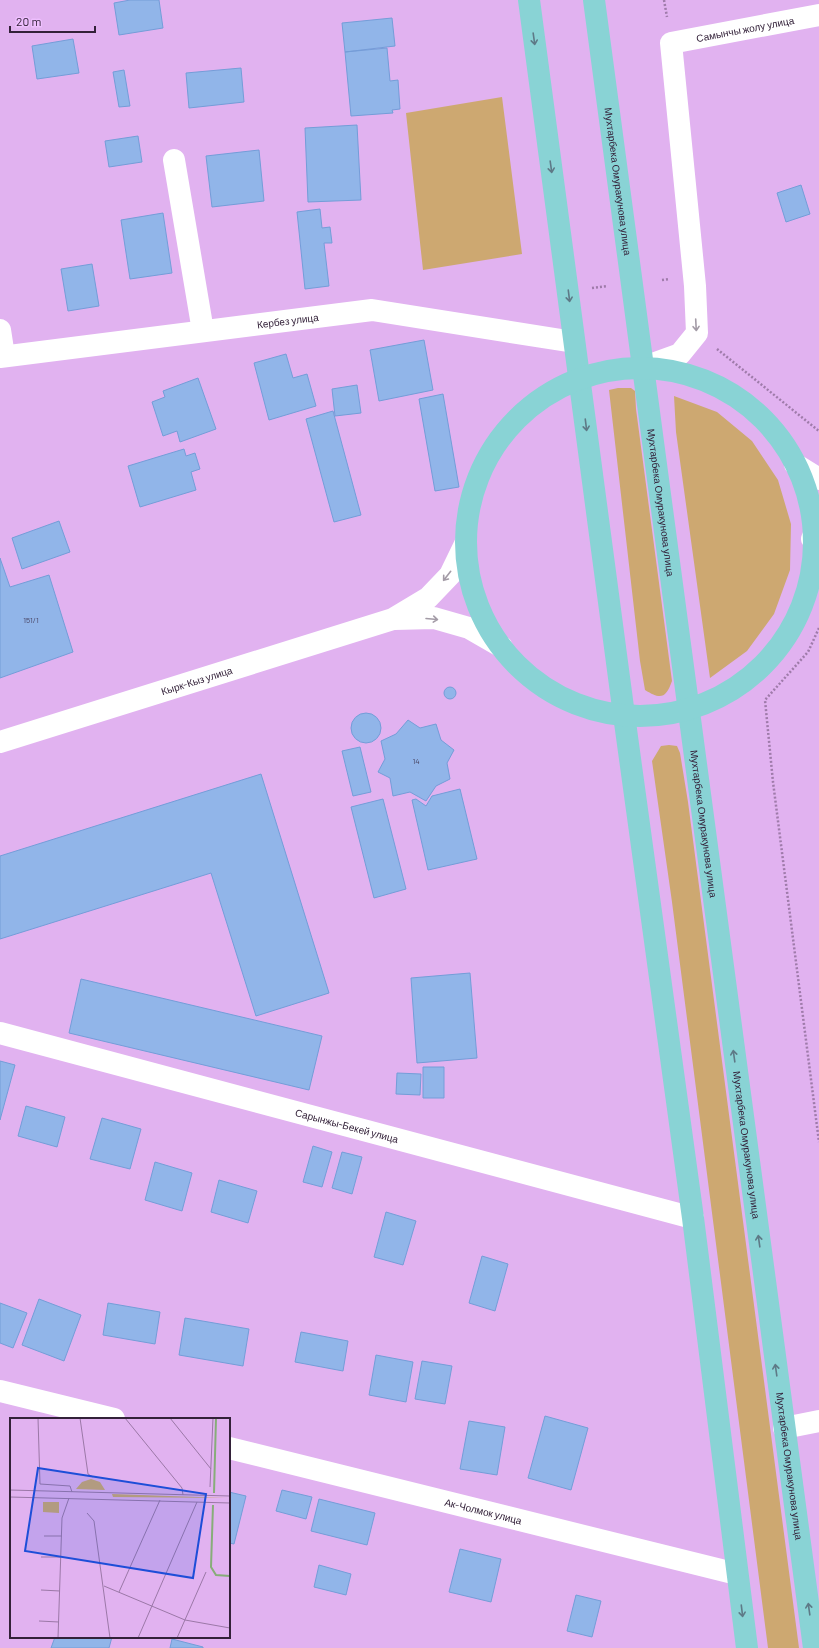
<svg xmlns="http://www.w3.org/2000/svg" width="819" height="1648" font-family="Barlow,sans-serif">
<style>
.green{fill:#cda871}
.building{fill:#91b5e9;stroke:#749dd8}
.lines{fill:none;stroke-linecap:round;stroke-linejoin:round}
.path{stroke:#9f7baa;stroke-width:2.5;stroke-dasharray:2 2;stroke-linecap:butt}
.minor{stroke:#fff;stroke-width:22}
.major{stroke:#89d3d5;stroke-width:22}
.oneway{stroke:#5e7a87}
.oneway2{stroke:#a39ba6}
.labels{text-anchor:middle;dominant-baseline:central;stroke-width:3;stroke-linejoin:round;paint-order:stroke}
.number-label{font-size:8px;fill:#4a4665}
.street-label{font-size:10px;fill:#332139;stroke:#eebffe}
.inset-river{fill:none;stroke:#87ad79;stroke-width:2}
.inset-road{fill:none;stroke:#9b78a7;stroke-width:1}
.view{fill:#1d4ed8;fill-opacity:0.15;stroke:#1d4ed8;stroke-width:2}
.inset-edge{fill:none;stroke:#332139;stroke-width:2}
</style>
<rect width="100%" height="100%" fill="#e1b2f0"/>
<path class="green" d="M502,97L522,254L423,270L406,113Z
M618,388H631L635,391L636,409L672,681C666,698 661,700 645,690L640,661L609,390Z
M674,396L717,412L752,441L778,480L791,524L790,570L774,614L747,651L710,678L676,432Z
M669,745L677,746L680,753L688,802L799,1648H768L672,902L652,761L661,746Z"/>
<path class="building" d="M130,0H159L163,28L119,35L114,3Z
M392,18L395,46L345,52L342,23Z
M73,39L79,73L37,79L32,46Z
M387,48L390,81L398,80L400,109L392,110L393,113L351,116L345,52Z
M241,68L244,102L189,108L186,73Z
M124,70L130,106L119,107L113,72Z
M357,125L361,200L308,202L305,128Z
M138,136L142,162L109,167L105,141Z
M259,150L264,201L212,207L206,156Z
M801,185L810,214L786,222L777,193Z
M320,209L322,228L330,227L332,243H324L329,286L305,289L297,212Z
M163,213L172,273L130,279L121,220Z
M92,264L99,306L68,311L61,269Z
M424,340L433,390L379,401L370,350Z
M286,354L293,378L307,374L316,406L269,420L254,363Z
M198,378L216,429L180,442L177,431L163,436L152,402L165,397L163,391Z
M357,385L361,413L335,416L332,389Z
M443,394L459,487L435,491L419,399Z
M333,411L361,515L334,522L306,419Z
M184,449L186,456L195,453L200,469L191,472L196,490L140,507L128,466Z
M59,521L70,552L22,569L12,538Z
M0,558L10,587L49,575L73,652L0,678Z
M444 693a6 6 0 1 1 12 0a6 6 0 1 1-12 0Z
M351 728a15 15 0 1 1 30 0a15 15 0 1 1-30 0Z
M408,720L420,728L436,724L441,740L454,750L447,763L450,779L436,786L426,801L410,792L393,796L390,778L378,772L385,759L381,741L396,734Z
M360,747L371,792L353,796L342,751Z
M261,774L329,993L256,1016L211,873L0,939V856Z
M460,789L477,859L428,870L412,800L416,799L426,806L432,796Z
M383,799L406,889L374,898L351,807Z
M470,973L477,1058L417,1063L411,978Z
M81,979L322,1036L309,1090L69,1033Z
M0,1061L15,1065L0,1120Z
M423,1067H444V1098H423Z
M397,1073L421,1074L420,1095L396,1094Z
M26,1106L65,1117L57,1147L18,1136Z
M102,1118L141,1129L130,1169L90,1159Z
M313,1146L332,1152L322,1187L303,1182Z
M342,1152L362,1157L352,1194L332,1188Z
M155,1162L192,1173L182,1211L145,1200Z
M219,1180L257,1191L248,1223L211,1212Z
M386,1212L416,1221L403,1265L374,1257Z
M482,1256L508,1264L495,1311L469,1303Z
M39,1299L81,1315L64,1361L22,1345Z
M0,1303L27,1313L13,1348L0,1343Z
M108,1303L160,1312L155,1344L103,1335Z
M185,1318L249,1329L243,1366L179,1355Z
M301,1332L348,1341L343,1371L295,1362Z
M376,1355L413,1362L406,1402L369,1395Z
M422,1361L452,1366L445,1404L415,1399Z
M545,1416L588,1428L571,1490L528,1478Z
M469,1421L505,1427L497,1475L460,1469Z
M282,1490L312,1497L306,1519L276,1511Z
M229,1492L246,1496L234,1544L229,1543Z
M319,1499L375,1513L367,1545L311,1531Z
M460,1549L501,1559L491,1602L449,1592Z
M319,1565L351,1574L346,1595L314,1587Z
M576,1595L601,1601L592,1637L567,1631Z
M55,1637H112L109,1648H51Z
M172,1639L203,1647V1648H170Z"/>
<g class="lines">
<path class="path" d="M664,0L667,17
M662,280L669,279
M592,288L607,286
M717,349L819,431
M819,628L808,652L765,700L773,782L819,1142"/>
<g class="minor">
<path d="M174,160L203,331"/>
<path d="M0,330L4,356"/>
<path id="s1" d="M0,357L372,310L574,342"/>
<path id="s2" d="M644,367L680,354L697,333L695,286L671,43L819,15"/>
<path d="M795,464L819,479"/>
<path d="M812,539L819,523"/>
<path d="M394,619L434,618L469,628L502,647"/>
<path id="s3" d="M0,742L393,619L428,598L450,575L466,542"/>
<path id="s4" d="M0,1033L693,1218"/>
<path d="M0,1391L114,1419"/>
<path d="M784,1428L819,1421"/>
<path id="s5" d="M229,1448L737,1574"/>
</g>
<g class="major">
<path d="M529,0L624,715L693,1218L747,1648"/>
<path id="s6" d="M594,0L814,1648"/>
<circle cx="640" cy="542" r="174"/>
</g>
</g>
<defs><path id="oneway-shaft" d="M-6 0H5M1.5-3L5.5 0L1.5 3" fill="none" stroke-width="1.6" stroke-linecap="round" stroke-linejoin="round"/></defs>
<g class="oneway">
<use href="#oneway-shaft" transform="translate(534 39) rotate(82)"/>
<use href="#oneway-shaft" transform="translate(551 167) rotate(82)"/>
<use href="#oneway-shaft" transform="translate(569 296) rotate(83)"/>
<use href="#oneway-shaft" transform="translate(586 425) rotate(83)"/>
<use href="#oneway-shaft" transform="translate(734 1056) rotate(-98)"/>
<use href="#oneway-shaft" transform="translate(759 1241) rotate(-98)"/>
<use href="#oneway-shaft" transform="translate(776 1370) rotate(-98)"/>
<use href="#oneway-shaft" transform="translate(809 1609) rotate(-98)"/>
<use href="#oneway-shaft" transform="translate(742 1611) rotate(83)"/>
</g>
<g class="oneway2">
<use href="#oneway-shaft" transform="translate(696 325) rotate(87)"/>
<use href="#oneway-shaft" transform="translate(447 576) rotate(128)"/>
<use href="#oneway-shaft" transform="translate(432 619) rotate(5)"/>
</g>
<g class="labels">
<g class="number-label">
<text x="31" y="620">151/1</text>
<text x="416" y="761">14</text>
</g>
<g class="street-label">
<text stroke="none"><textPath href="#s2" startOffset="432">Самынчы жолу улица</textPath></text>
<text stroke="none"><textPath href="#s6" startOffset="183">Мухтарбека Омуракунова улица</textPath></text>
<text stroke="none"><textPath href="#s1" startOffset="290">Кербез улица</textPath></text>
<text stroke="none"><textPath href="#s6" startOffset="507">Мухтарбека Омуракунова улица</textPath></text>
<text stroke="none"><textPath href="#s3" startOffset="206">Кырк-Кыз улица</textPath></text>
<text stroke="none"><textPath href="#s6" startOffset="831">Мухтарбека Омуракунова улица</textPath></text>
<text stroke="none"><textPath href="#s4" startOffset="359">Сарынжы-Бекей улица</textPath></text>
<text stroke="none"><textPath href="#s6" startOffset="1155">Мухтарбека Омуракунова улица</textPath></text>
<text stroke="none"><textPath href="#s6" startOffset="1479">Мухтарбека Омуракунова улица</textPath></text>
<text stroke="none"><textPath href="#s5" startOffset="262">Ак-Чолмок улица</textPath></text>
</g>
</g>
<g transform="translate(10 1418)">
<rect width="220" height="220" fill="#e1b2f0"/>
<path d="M81,61L90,64L95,72L66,71L72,64ZM102,76L217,80L103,79ZM33,84H49V95L33,94Z" fill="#cda871"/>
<path class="inset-river" d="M204,75L206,0M203,87L201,149L206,157L220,158"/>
<path class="inset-road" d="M28,0L30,66L60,68L62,74M70,0L78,56L83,59M115,0L172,70L173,77M160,0L201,51M200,69L203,0M0,72L220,78M0,79L220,85M77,95L84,103L100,220M34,118H52M31,139H51M94,168L175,202L220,210M31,172L50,173M109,174L150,82M29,203L49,204M48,220L52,100L59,80M128,220L187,84M167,220L196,154"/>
<path class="view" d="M28,50L196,76L183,160L15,133Z"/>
<rect width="220" height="220" class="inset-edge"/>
</g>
<path d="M10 26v6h85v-6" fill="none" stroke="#332139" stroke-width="2"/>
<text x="16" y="26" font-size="12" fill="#332139" stroke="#eebffe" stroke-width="3" paint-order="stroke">20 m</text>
</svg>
